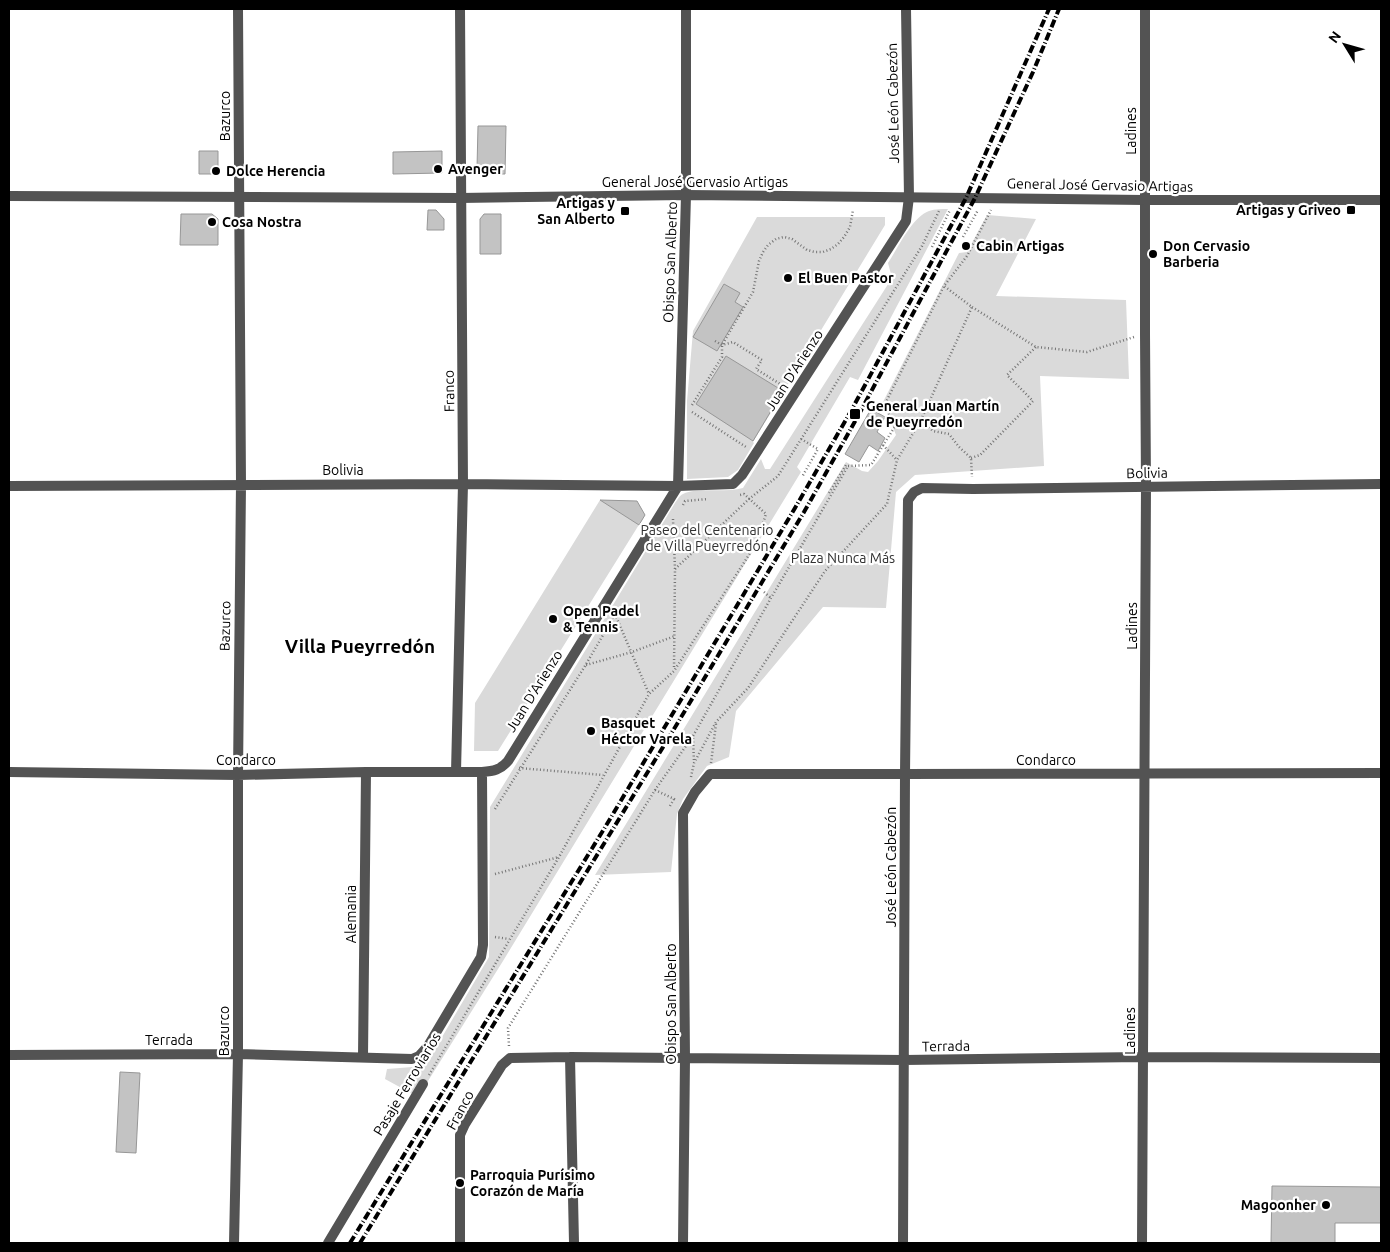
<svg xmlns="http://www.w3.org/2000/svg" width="1390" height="1252" font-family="Ubuntu,sans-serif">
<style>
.green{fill:#dadada}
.building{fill:#c3c3c3;stroke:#979797}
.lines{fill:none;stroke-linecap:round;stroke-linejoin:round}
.path{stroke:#757575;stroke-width:2.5;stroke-dasharray:1 2.5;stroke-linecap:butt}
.minor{stroke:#535353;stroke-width:10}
.tertiary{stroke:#535353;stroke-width:10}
.rail{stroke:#000;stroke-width:4;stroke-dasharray:8 2.5 1 2.5;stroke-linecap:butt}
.poi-dot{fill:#000;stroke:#fff;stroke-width:2}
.labels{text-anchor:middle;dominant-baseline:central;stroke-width:4.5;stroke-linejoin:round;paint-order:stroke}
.street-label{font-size:14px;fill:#000;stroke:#fff}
.poi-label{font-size:14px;font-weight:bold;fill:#000;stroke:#fff;text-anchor:start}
.park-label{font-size:14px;fill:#313131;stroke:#fff}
.district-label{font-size:19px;font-weight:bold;fill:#000;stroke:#fff}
</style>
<rect width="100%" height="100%" fill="#fff"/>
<path class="green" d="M948,209L858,380L850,377L797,467L801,472L503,961L418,1097L385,1079L387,1069L425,1066L489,957L490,807L675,503C678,499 679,496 683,494C696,487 725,493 743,488L761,459L765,469H770L892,278L888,263C898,248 912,217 929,211C935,209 942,209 948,209Z
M987,215L1036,219L996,296L1126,300L1129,379L1040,376L1044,466L915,475L896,492L886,608L823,607L736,711L729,757L707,766L683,799L677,814L671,872L595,875L846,462L862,471L868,472L878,461L896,435L883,402L959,253L967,252Z
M757,217H885V225L753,442L754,443L738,470L728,477L687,479V401L693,331Z
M600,500L637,501L645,515L498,751H474L475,703Z"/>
<path class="building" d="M478,126H506L505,174H483L477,168Z
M199,151H218V174H199Z
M442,151V173L393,174V152Z
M428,210H436L444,219V230H427Z
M181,214H212L218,219V245H180Z
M484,214H501V254H480V219Z
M724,284L740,293L735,302L743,307L717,351L693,337Z
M726,356L783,391L753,441L696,404Z
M871,409L885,417L877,432L885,438L878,451L869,445L859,462L845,454Z
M600,500L637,501L645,515L639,525Z
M120,1072L140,1073L136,1153L116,1152Z
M1272,1186L1381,1187V1223H1335V1243H1271Z"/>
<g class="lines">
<path class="path" d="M963,237L978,210
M932,247L950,210
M972,307L1036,347L1087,352L1134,337
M715,341L722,345L733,342L762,360L756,369L785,387
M692,405L722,357V345L753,292L759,261L763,252L768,245L776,239L784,237L792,239L807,250L815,252H823L831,249L838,244L844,237L850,227L853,210
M692,412L746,447
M921,420L933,431L949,434L959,447L971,458L972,477
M801,439L818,449L802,477
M883,445L897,460
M971,458L980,455L1033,401L1007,375L1036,347
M829,493L846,465L848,466L871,465L897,423L883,408L944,286L967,256L991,210
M683,505L685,501L708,499
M673,519L675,569L674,669
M675,569L749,499L778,476L922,246L940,209
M764,592L771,598
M615,614L649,694
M586,665L632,652L675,636
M693,738L694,762
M711,763L716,724
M519,768L603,775
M691,777L694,763L716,722L748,688L825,571L887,504L897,460L921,420L972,307L944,286
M655,790L674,799L675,800
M670,806L674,799
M495,809L585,666L613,618
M495,874L559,857
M495,937L509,939
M509,1046L508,1028L655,790L693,736L771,598L848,466
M429,1075L559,857L649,694L674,671L756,544L766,514L744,494L740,495"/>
<path class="minor" d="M9,486L463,484L678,486L733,484L742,475L906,221L909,197L906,9
M678,486L686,195V9
M9,772L238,775L366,772H482C494,771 500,770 508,761L678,486
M456,772L463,484L460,9
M9,1055L238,1054L412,1059L419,1056L428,1046L481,957L483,945L482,772
M363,1057L366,772
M570,1057L574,1243
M234,1243L238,1054V775L241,484L238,9
M328,1243L423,1084
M460,1243V1135L465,1124L502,1065L510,1058L570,1057L904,1060L1143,1057L1381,1058
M683,1243L685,1059L683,813L695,792L710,774H905L1381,773
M903,1243L905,774L908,500L914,492L922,488L973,489L1381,484
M1142,1243L1146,486L1145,334V9"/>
<path class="tertiary" d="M9,196L460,198L686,195L1144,200H1381"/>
<path class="rail" d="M350,1243L607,824L795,508L851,411L966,198L1049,9
M360,1243L674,729L804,512L858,416L975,198L1033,72L1059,9"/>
</g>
<g class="poi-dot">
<circle cx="438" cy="169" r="5"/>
<circle cx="216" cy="171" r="5"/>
<rect x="1346" y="205" width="10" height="10" rx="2.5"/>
<rect x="620" y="206" width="10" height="10" rx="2.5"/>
<circle cx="212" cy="222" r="5"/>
<circle cx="966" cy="246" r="5"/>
<circle cx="1153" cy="254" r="5"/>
<circle cx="788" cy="278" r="5"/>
<rect x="849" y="408" width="12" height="12" rx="2.5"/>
<circle cx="553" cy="619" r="5"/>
<circle cx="591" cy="731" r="5"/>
<circle cx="460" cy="1183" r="5"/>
<circle cx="1326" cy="1205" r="5"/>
</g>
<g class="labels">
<g class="street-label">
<text transform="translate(893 103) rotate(-91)">José León Cabezón</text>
<text transform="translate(225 116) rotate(-90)">Bazurco</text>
<text transform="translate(1131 131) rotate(-90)">Ladines</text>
<text x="695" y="182">General José Gervasio Artigas</text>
<text transform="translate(1100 185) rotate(1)">General José Gervasio Artigas</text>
<text transform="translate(670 262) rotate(-88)">Obispo San Alberto</text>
<text transform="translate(794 370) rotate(-57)">Juan D’Arienzo</text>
<text transform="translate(449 391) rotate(-91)">Franco</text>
<text x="343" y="470">Bolivia</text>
<text transform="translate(1147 473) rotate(-1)">Bolivia</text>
<text transform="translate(225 626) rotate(-89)">Bazurco</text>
<text transform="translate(1132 626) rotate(-90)">Ladines</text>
<text transform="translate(534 691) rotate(-58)">Juan D’Arienzo</text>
<text x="246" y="760">Condarco</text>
<text x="1046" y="760">Condarco</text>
<text transform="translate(891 867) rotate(-90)">José León Cabezón</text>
<text transform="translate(351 914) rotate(-90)">Alemania</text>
<text transform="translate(671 1004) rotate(-90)">Obispo San Alberto</text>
<text transform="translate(224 1031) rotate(-90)">Bazurco</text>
<text transform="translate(1130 1031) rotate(-90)">Ladines</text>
<text x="169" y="1040">Terrada</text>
<text transform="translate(946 1046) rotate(-1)">Terrada</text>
<text transform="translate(407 1084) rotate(-59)">Pasaje Ferroviarios</text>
<text transform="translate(460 1110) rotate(-62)">Franco</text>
</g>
<g class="poi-label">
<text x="448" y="169">Avenger</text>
<text x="226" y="171">Dolce Herencia</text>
<text x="615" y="203" text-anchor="end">Artigas y<tspan x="615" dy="16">San Alberto</tspan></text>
<text x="1341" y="210" text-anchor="end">Artigas y Griveo</text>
<text x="222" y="222">Cosa Nostra</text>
<text x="976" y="246">Cabin Artigas</text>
<text x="1163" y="246">Don Cervasio<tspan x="1163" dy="16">Barberia</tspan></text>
<text x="798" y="278">El Buen Pastor</text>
<text x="866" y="406">General Juan Martín<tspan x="866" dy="16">de Pueyrredón</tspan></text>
<text x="563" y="611">Open Padel<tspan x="563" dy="16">&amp; Tennis</tspan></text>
<text x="601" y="723">Basquet<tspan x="601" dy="16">Héctor Varela</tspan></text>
<text x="470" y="1175">Parroquia Purísimo<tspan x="470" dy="16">Corazón de María</tspan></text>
<text x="1316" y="1205" text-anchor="end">Magoonher</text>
</g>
<g class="park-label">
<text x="707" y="530">Paseo del Centenario<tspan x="707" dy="16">de Villa Pueyrredón</tspan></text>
<text x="843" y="558">Plaza Nunca Más</text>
</g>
<g class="district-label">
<text x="360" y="646">Villa Pueyrredón</text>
</g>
</g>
<rect width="1390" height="1252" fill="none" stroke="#000000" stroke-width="20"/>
<g transform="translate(1345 45) rotate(307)" stroke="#ffffff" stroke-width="4" paint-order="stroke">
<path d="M0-4L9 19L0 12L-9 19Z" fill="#000000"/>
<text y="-8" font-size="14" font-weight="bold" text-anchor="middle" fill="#000000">N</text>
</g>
</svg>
